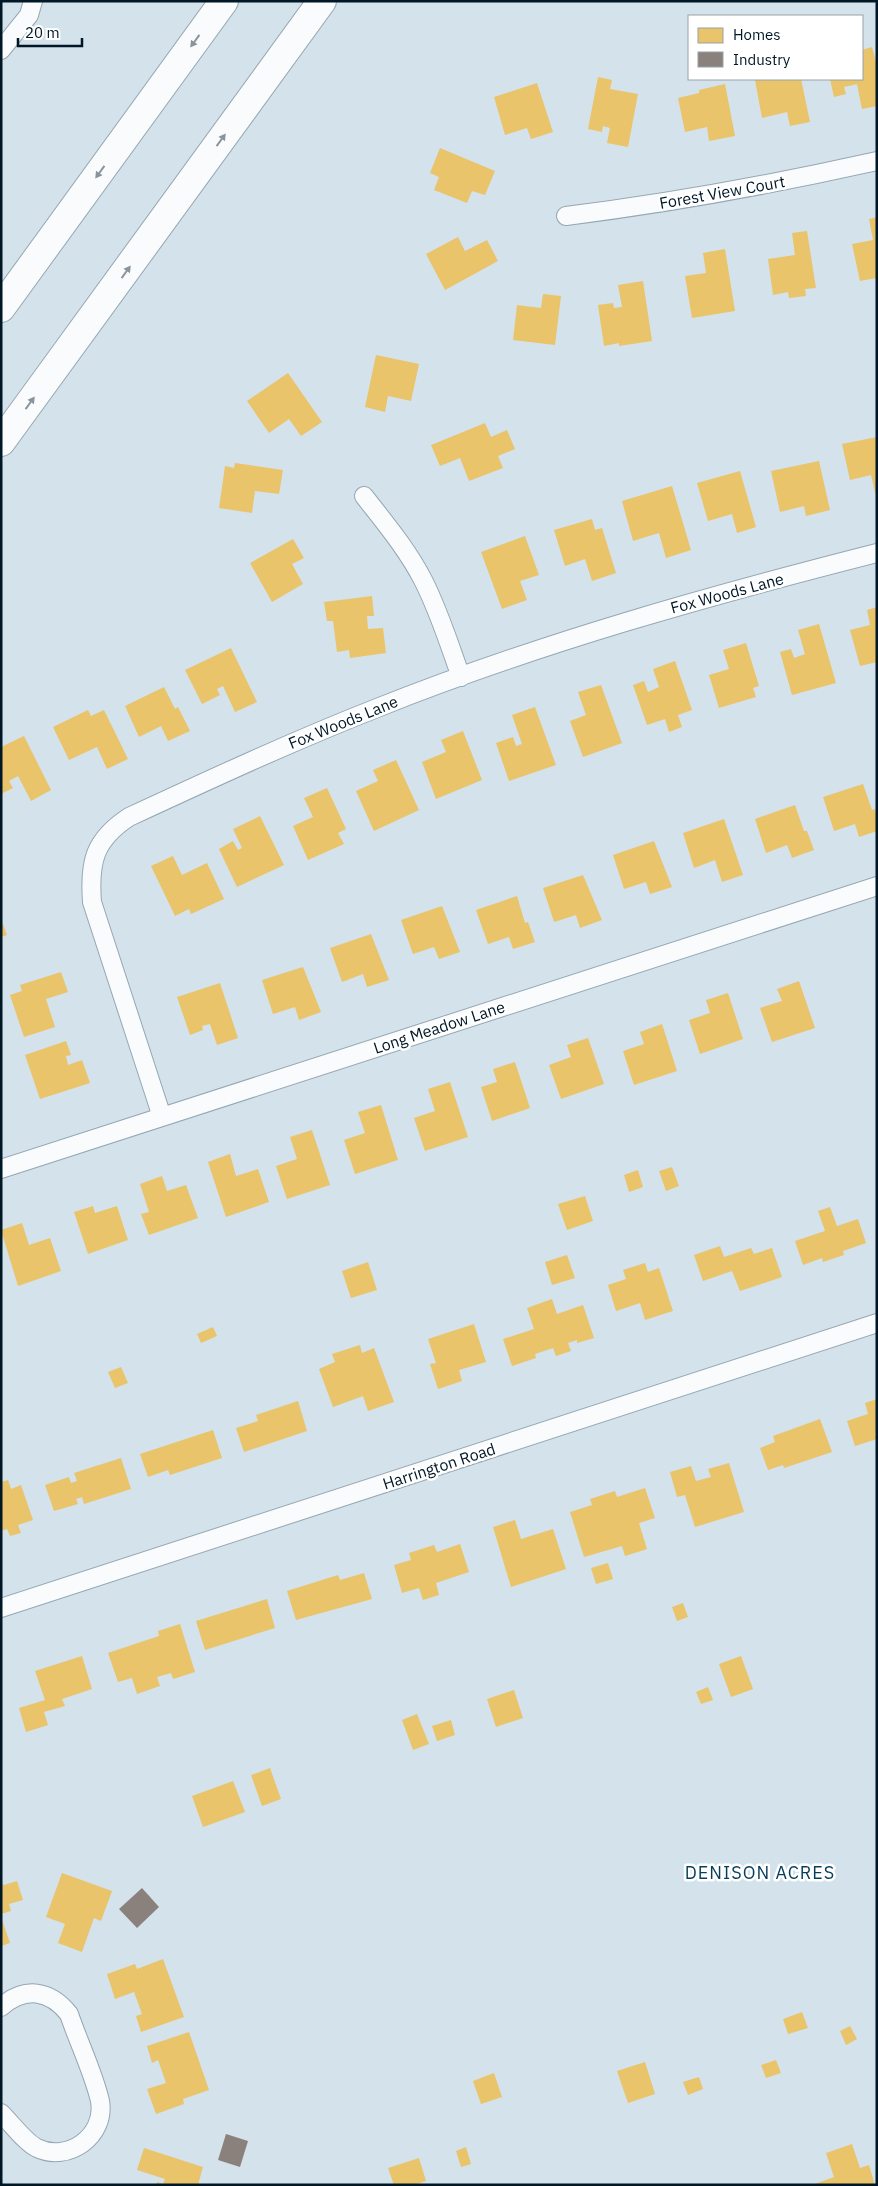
<svg xmlns="http://www.w3.org/2000/svg" width="878" height="2186" font-family="'IBM Plex Sans',sans-serif">
<style>
.homes{fill:#e9c46a}
.industry{fill:#8a817c}
.lines{fill:none;stroke-linecap:round;stroke-linejoin:round}
.street-casing{stroke:#94a7b3;stroke-width:20}
.highway-casing{stroke:#94a7b3;stroke-width:30}
.street{stroke:#f9fbfc;stroke-width:18}
.highway{stroke:#f9fbfc;stroke-width:28}
.oneway{fill:#89949c}
.labels{text-anchor:middle;dominant-baseline:central;stroke-width:5;stroke-linejoin:round;paint-order:stroke}
.street-label{font-size:16px;fill:#001726;stroke:#fff}
.neighbourhood-label{font-size:18px;letter-spacing:1px;fill:#053e5a;stroke:#fff}
</style>
<rect width="100%" height="100%" fill="#d4e2eb"/>
<path class="homes" d="M872,47L877,66V106L862,109L857,84L844,87L846,94L834,97L830,79H862V50Z
M598,77L612,80L610,89L638,94L628,147L607,143L610,128L603,126L602,132L588,129Z
M759,79H801L810,122L790,126L787,112L762,118L755,80Z
M537,83L553,132L531,139L527,128L505,135L494,97Z
M725,84L735,136L709,141L707,127L685,132L678,98L699,93V90Z
M440,148L495,171L485,195L472,191L467,203L434,190L439,177L430,173Z
M877,217V278L860,281L852,244L873,240L869,219Z
M807,231L816,288L805,289L806,296L789,298L788,292L773,295L768,259L795,255L792,233Z
M458,237L465,251L487,240L498,261L445,290L426,254Z
M725,249L735,311L692,318L685,276L706,273L703,253Z
M643,281L652,341L619,346V343L604,346L598,305L613,303L614,308L622,307L618,285Z
M543,294L561,296L555,345L513,340L517,305L541,308Z
M376,355L419,364L411,401L388,396L385,412L365,407Z
M288,373L322,422L301,436L289,419L269,433L247,401Z
M485,423L491,437L507,430L515,449L498,456L503,468L469,481L460,458L440,466L431,445Z
M877,437V496H876L871,475L850,480L842,444Z
M819,461L830,510L806,516L804,506L780,512L771,471Z
M235,463L283,470L279,494L255,491L252,513L219,508L225,466L234,468Z
M740,471L756,527L737,533L732,514L708,521L697,483Z
M672,486L691,550L666,558L659,533L633,541L622,501Z
M592,519L595,530L602,528L616,573L592,581L585,559L565,566L554,530Z
M525,536L539,575L520,581L527,600L502,609L481,552Z
M293,539L304,558L292,564L303,584L272,602L250,563Z
M372,596L374,616H367L368,629L383,628L386,653L350,658L349,650L337,652L333,621H327L324,602Z
M877,607V662L860,666L850,630L870,625L867,610Z
M819,624L836,683L792,695L780,652L791,649L794,658L805,654L798,630Z
M746,643L759,686L753,688L756,697L719,708L709,675L729,669L723,650Z
M231,648L257,702L235,712L223,686L217,689L220,695L202,704L185,670Z
M675,661L692,710L678,715L682,727L669,732L665,719L647,725L633,685L644,681L648,692L659,687L653,669Z
M601,685L622,743L583,757L570,721L586,715L578,692Z
M164,687L175,709L178,707L190,731L168,741L161,726L139,737L125,706Z
M535,707L556,765L509,781L496,743L513,737L516,746L522,744L512,715Z
M88,710L91,716L104,710L128,759L107,769L97,747L69,760L53,727Z
M463,731L482,780L436,799L422,762L446,752L441,740Z
M24,736L51,790L31,801L18,776L9,781L13,788L1,794V747Z
M396,760L419,810L374,831L356,791L378,781L373,770Z
M863,784L872,810L875,809L877,815V831L859,837L855,824L834,831L823,797Z
M327,788L346,829L338,833L344,844L308,860L293,826L313,817L304,798Z
M795,805L804,831H807L814,850L792,858L787,845L766,853L755,819Z
M260,816L284,865L237,887L219,849L233,841L238,850L242,848L233,829Z
M724,819L743,875L722,882L715,860L694,868L683,833Z
M654,841L672,887L650,894L646,882L624,889L613,855Z
M173,856L182,875L207,863L224,899L191,914L189,909L175,916L151,866Z
M583,875L602,920L580,928L576,915L554,922L543,888Z
M517,896L525,923L528,922L535,942L513,949L509,937L488,944L476,910Z
M442,906L460,952L439,959L434,947L413,954L401,920Z
M1,919L7,935L1,937Z
M371,934L389,980L367,987L363,974L342,982L330,948Z
M303,967L321,1012L299,1020L295,1007L273,1014L262,980Z
M61,972L68,992L46,999L55,1027L24,1037L10,995L22,991L20,985Z
M799,981L815,1028L772,1042L760,1008L782,1001L777,989Z
M220,983L238,1038L217,1045L210,1024L202,1026L203,1030L190,1035L177,997Z
M728,993L743,1039L700,1054L689,1020L710,1013L706,1000Z
M662,1024L677,1071L634,1085L623,1051L644,1044L640,1032Z
M588,1038L604,1084L561,1099L549,1065L571,1057L567,1045Z
M66,1041L71,1055L66,1056L68,1065L82,1060L90,1083L40,1099L25,1055Z
M515,1062L530,1108L492,1121L481,1087L497,1082L493,1069Z
M450,1082L468,1137L425,1151L414,1118L435,1111L428,1089Z
M381,1105L398,1160L355,1174L344,1140L365,1133L358,1112Z
M312,1130L330,1185L287,1199L276,1166L297,1159L290,1137Z
M230,1154L236,1176L258,1169L269,1202L226,1217L208,1162Z
M672,1167L679,1186L666,1191L659,1171Z
M638,1170L643,1187L629,1192L624,1175Z
M162,1176L167,1191L186,1185L198,1218L149,1235L141,1214L149,1212L140,1184Z
M585,1196L593,1221L567,1230L558,1204Z
M93,1206L95,1213L117,1206L128,1240L88,1254L74,1212Z
M830,1207L837,1226L858,1219L866,1243L843,1251L844,1255L823,1262L822,1258L803,1265L795,1241L825,1231L818,1211Z
M22,1223L29,1245L50,1238L61,1271L18,1286L1,1230Z
M720,1246L724,1257L751,1248L754,1254L772,1248L782,1277L740,1291L732,1271L703,1281L694,1255Z
M567,1255L575,1278L552,1285L545,1262Z
M368,1262L377,1290L351,1298L342,1271Z
M645,1263L648,1272L659,1268L673,1311L645,1320L640,1303L616,1311L608,1285L626,1279L623,1270Z
M552,1299L557,1314L583,1305L594,1338L577,1343V1340L568,1343L571,1351L556,1356L553,1348L535,1354L536,1358L512,1366L503,1339L534,1329L527,1308Z
M474,1324L486,1362L459,1370L462,1381L438,1389L430,1364L436,1363L428,1339Z
M213,1327L217,1336L201,1343L197,1334Z
M360,1345L362,1353L374,1348L394,1402L368,1411L363,1396L333,1407L319,1369L335,1362L332,1354Z
M121,1367L128,1383L115,1388L108,1372Z
M877,1399V1432L875,1433L877,1439L855,1446L847,1421L868,1414L865,1403Z
M298,1401L307,1431L244,1452L236,1428L258,1421L256,1415Z
M820,1419L832,1452L784,1468L783,1465L768,1470L760,1448L775,1442L773,1436Z
M213,1430L222,1458L170,1475L168,1470L148,1477L140,1454Z
M121,1458L131,1489L84,1504L82,1497L76,1499L78,1504L54,1511L45,1485L69,1477L71,1483L77,1481L74,1473Z
M729,1463L744,1512L695,1527L685,1495L677,1497L670,1472L691,1466L696,1481L711,1477L708,1469Z
M8,1480L11,1489L21,1485L33,1520L18,1525L21,1533L10,1536L7,1529L1,1531V1482Z
M645,1488L655,1518L639,1523L647,1549L625,1556L622,1546L584,1557L570,1512L592,1505L590,1499L615,1491L617,1497Z
M515,1520L521,1539L553,1529L566,1569L511,1587L493,1527Z
M460,1544L469,1572L436,1583L439,1595L423,1600L419,1588L402,1593L394,1565L411,1560L409,1553L434,1545L437,1552Z
M608,1563L613,1579L596,1584L591,1568Z
M364,1573L372,1599L296,1620L287,1591L338,1575L340,1580Z
M267,1599L275,1628L205,1650L196,1621Z
M683,1603L688,1617L677,1621L672,1607Z
M180,1624L195,1672L173,1679L171,1673L157,1677L160,1686L137,1694L132,1678L118,1682L108,1653L159,1636L158,1631Z
M82,1656L92,1689L62,1699L65,1706L44,1712L48,1725L26,1732L19,1708L45,1700L35,1671Z
M741,1656L753,1689L731,1697L719,1664Z
M708,1687L713,1700L701,1704L696,1692Z
M514,1690L523,1718L496,1727L487,1699Z
M417,1714L429,1744L413,1750L402,1720Z
M451,1720L455,1735L437,1741L432,1726Z
M270,1768L281,1799L262,1806L251,1775Z
M233,1781L245,1812L203,1827L192,1796Z
M62,1873L112,1891L101,1921L94,1918L82,1952L58,1943L65,1924L46,1917Z
M17,1881L23,1900L9,1904L11,1911L1,1914V1883L4,1885Z
M1,1917L10,1943L1,1946Z
M163,1959L184,2017L141,2032L136,2016L142,2014L134,1992L115,1999L107,1974L135,1964L137,1969Z
M802,2012L808,2028L788,2034L783,2019Z
M850,2026L857,2039L846,2045L840,2031Z
M189,2032L209,2090L183,2099L184,2104L156,2114L147,2089L166,2083L158,2060L152,2063L147,2046Z
M776,2060L781,2073L766,2078L761,2065Z
M645,2062L655,2094L628,2103L617,2071Z
M494,2073L502,2097L481,2104L473,2081Z
M699,2077L703,2089L688,2095L683,2082Z
M852,2144L860,2168L869,2165L875,2185H812L834,2177L826,2153Z
M466,2147L471,2164L461,2167L456,2151Z
M144,2148L203,2167L198,2185H156L157,2182L163,2184L165,2179L137,2170Z
M419,2158L426,2181L414,2185H394L388,2168Z"/>
<path class="industry" d="M142,1888L159,1907L137,1928L119,1909Z
M226,2134L248,2141L240,2167L218,2160Z"/>
<g class="lines">
<g class="street-casing">
<path id="street" d="M1,50L29,15L33,1
M566,216C670,203 774,184 877,161
M364,496C385,523 407,549 423,580C439,611 449,644 461,677
M162,1117L92,902C89,862 94,840 129,817C211,779 293,741 377,708C540,643 708,596 877,553
M1,1169L877,886
M1,1608L877,1323
M1,2007C25,1986 50,1990 69,2014C78,2041 94,2074 100,2101C106,2136 68,2163 37,2148C26,2143 11,2123 1,2113"/>
</g>
<g class="highway-casing">
<path id="highway" d="M1,308L224,1
M1,442L322,1"/>
</g>
<use href="#street" class="street"/>
<use href="#highway" class="highway"/>
</g>
<defs><path id="oneway-solid" d="M-6-.8H1V-3.2L6.5 0L1 3.2V.8H-6Z" transform="scale(1.25)"/></defs>
<g class="oneway">
<use href="#oneway-solid" transform="translate(195 41) rotate(126)"/>
<use href="#oneway-solid" transform="translate(221 140) rotate(-54)"/>
<use href="#oneway-solid" transform="translate(100 172) rotate(126)"/>
<use href="#oneway-solid" transform="translate(126 272) rotate(-54)"/>
<use href="#oneway-solid" transform="translate(30 403) rotate(-54)"/>
</g>
<g class="labels">
<g class="street-label">
<text transform="translate(722 192) rotate(-10)">Forest View Court</text>
<text transform="translate(727 593) rotate(-15)">Fox Woods Lane</text>
<text transform="translate(343 722) rotate(-22)">Fox Woods Lane</text>
<text transform="translate(439 1027) rotate(-18)">Long Meadow Lane</text>
<text transform="translate(439 1466) rotate(-18)">Harrington Road</text>
</g>
<g class="neighbourhood-label">
<text x="760" y="1872">DENISON ACRES</text>
</g>
</g>
<rect width="878" height="2186" fill="none" stroke="#001726" stroke-width="5"/>
<rect x="688" y="15" width="175" height="65" fill="#ffffff" stroke="#99a2a8"/>
<rect x="698" y="28" width="25" height="15" fill="#e9c46a" stroke="#99a2a8"/>
<text x="733" y="40" font-size="15" fill="#001726">Homes</text>
<rect x="698" y="52" width="25" height="15" fill="#8a817c" stroke="#99a2a8"/>
<text x="733" y="65" font-size="15" fill="#001726">Industry</text>
<path d="M18 38v8h64v-8" fill="none" stroke="#001726" stroke-width="2.5"/>
<text x="25" y="38" font-size="15" fill="#001726" stroke="#ffffff" stroke-width="4" paint-order="stroke">20 m</text>
</svg>
